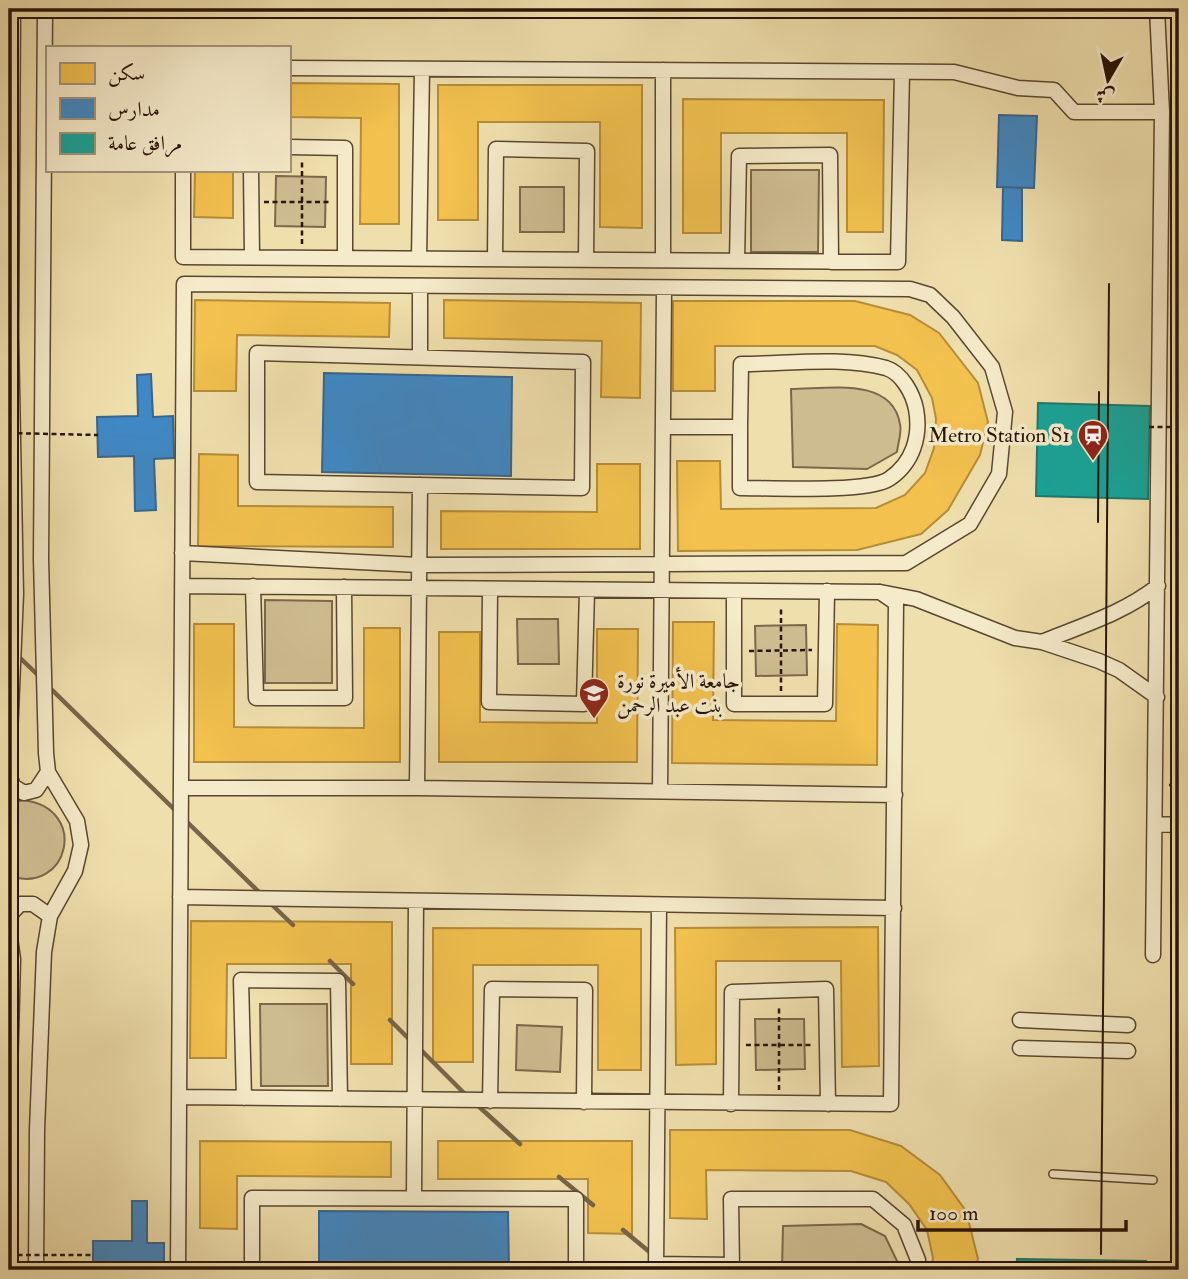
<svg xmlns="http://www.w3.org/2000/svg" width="1188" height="1279" font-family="'IM FELL Double Pica',Amiri,serif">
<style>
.green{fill:#cdbc90;stroke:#7b684c;stroke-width:2}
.homes{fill:#f2c14e;stroke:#b68d39;stroke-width:2}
.schools{fill:#3f88c5;stroke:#38658c;stroke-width:2}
.public{fill:#17a398;stroke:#1c786c;stroke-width:2}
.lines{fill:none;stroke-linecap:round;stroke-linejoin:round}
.stream{stroke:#786448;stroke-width:4.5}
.lane-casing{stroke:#5a4730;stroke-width:10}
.street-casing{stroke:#5a4730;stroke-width:17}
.path{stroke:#291407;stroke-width:2.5;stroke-dasharray:5 3.5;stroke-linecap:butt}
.lane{stroke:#f5eac9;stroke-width:7}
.street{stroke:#f5eac9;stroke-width:14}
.tram{stroke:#291407;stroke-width:2}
.path-bridge{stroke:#291407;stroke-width:2.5;stroke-dasharray:5 3.5;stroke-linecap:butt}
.labels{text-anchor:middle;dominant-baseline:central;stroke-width:7;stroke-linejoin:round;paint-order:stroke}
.poi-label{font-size:21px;fill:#291407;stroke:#f5eac9;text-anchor:end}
</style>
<rect width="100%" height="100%" fill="#efdfac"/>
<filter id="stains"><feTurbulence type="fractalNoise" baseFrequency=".00286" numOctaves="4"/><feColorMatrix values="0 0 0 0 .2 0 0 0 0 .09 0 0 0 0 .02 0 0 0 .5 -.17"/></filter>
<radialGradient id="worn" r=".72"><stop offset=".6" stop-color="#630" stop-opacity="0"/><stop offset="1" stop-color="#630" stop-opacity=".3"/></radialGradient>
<path class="green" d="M751,170H819L818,252H751Z
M276,176L326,177L325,227L275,226Z
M520,187H564V232H520Z
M791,389C827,389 892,376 900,424C902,432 898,443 897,452L867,469L793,467Z
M265,600L332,601V683H265Z
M517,619H558L559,664H518Z
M806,625L807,675L756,676L755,626Z
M23,800C90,808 69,896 9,876V804Z
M260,1004H327L328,1086H261Z
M755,1019H804L805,1069L756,1070Z
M517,1025L562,1027L560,1072L516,1070Z
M861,1224L885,1236L898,1263L895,1270H782L783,1226Z"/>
<path class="homes" d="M289,83L399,84V224H360L361,118L289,117Z
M438,85H642V228L600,227V122H478V220H438Z
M683,99L884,100L883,232H847V133H721V233H683Z
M195,170H233V218L194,217Z
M195,300L390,303L389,337L237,335L236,391H194Z
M444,300L641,303L640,398L601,397L602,341L444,338Z
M673,301H855L910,315L939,333L978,383L988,422L980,455L948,510L921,534L857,550L678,551L677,461H720L721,509L876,508L905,495L925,473L934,448L936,419L932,398L917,370L897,355L875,346H715V391H673Z
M199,454L238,455V506L393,507V547L198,546Z
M597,464H640V549H441V511L597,512Z
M673,622H714L713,720L836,721L837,624L878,625L877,765L672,763Z
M194,624H234V727L364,728V628H400V762H194Z
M597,629H638L637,762H439V632H480V722L597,723Z
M191,921L392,922V1064H351V964H227L226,1058H190Z
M878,927L879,1066L842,1067L841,961H716V1064L676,1065L675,928Z
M433,928L641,929V1070H598V965H473V1062H433Z
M670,1130H850L901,1146L940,1175L966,1211L978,1259L974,1270H931L933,1258L927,1230L909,1204L886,1182L851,1171L706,1170L707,1219L670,1218Z
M200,1141L391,1142V1177L237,1176V1229L200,1228Z
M438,1141H632V1234L588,1233V1179H438Z"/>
<path class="schools" d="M999,115L1037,116L1034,188L997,187Z
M1003,187L1022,188V241L1002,240Z
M324,373L512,377L511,476L322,472Z
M151,374L153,417L173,416L174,458L154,459L156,510L135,511L134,456L98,457L97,417L138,416L137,375Z
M1178,1183H1179V1270H1178Z
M132,1201H147V1243H164V1270H93V1241H132Z
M319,1211L508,1212L509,1270H319Z"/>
<path class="public" d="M1038,403L1150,406L1148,499L1036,496Z
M1017,1259L1146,1261L1145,1270H1016Z"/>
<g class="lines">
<path class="stream" d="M17,655L41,678
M49,687L178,813
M184,819L261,894
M269,902L293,925
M330,961L353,984
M390,1020L411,1041
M420,1049L468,1097
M475,1103L520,1144
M559,1177L593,1205
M623,1230L652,1254"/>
<g class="lane-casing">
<path id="lane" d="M1053,1174L1153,1180"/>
</g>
<g class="street-casing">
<path id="street" d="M289,68L954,72L1018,88L1054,90L1074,112H1162
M289,147L345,148V258
M183,170V257L898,262L902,72
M251,170L252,257
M419,259L422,69
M495,259L496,149L587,151L586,260
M663,260V70
M737,261L739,156L830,155L831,262
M257,353L583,362L582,488L257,482Z
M420,357V287
M663,427H740V488C769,488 868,493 889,479C913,463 921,436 916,409C913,394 902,373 886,368C841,356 787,364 741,364L740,427
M182,586L880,592L916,599L1015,638L1042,642L1099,661L1119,670L1157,697
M253,586L256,698H345L344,587
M490,589L489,702L584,704L587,590
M734,591V704H825L827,591
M1042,642C1083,625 1122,614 1158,586
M9,759L16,594L11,336L13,9
M9,774L13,786L24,793L36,790L48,772
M181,788H417L895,795
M417,788L420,485
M660,791L664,289
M1155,824L1179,825
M180,897L894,908
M9,916L20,904H33L50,916
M9,932L13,959L9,1111
M1153,955L1162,112L1157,9
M1020,1020L1128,1025
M1020,1048L1128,1051
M179,1097L891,1104L896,603L880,592
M244,1098L241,980L338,981L340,1099
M490,1101L492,989L585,990L584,1102
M731,1104L732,992L826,989L828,1104
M414,1198L416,901
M656,1264L732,1265
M36,1270L37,1130L44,952L50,916L75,871L81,845L77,821L48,772L46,753L41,559L45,9
M178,1270L184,284L910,289L930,295L953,317L992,367L1005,412L999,474L970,524L906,563L419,565L182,553
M252,1270V1198L576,1199V1270
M656,1270L659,905
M732,1270L731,1199H873L904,1225L918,1260L915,1270"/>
</g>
<path class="path" d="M264,202H331
M302,244V159
M749,651L812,650
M781,691V606
M1169,785H1179
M746,1045H813
M779,1090V1005"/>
<use href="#lane" class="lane"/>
<use href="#street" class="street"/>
<path class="tram" d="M1098,522L1099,392
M1101,1254L1109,284"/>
<path class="path-bridge" d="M1149,427H1179
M9,433L98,435
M9,1255H94"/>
</g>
<defs>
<g id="station-pin" transform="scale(1.575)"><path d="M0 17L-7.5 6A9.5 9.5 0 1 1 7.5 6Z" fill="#8f2418" stroke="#f5eac9"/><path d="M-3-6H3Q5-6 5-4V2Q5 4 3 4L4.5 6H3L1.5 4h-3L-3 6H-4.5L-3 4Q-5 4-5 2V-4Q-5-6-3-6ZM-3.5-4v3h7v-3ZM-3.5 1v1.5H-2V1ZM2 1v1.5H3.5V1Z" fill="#fff"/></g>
<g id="university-pin" transform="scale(1.575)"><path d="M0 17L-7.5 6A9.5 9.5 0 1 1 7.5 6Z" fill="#8f2418" stroke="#f5eac9"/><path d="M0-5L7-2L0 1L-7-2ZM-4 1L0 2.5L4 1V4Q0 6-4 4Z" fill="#fff"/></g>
</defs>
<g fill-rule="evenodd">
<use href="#station-pin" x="1093" y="435"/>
<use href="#university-pin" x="594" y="693"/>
</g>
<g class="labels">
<g class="poi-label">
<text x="1070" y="435">Metro Station S1</text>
<text x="617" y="681" text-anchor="start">جامعة الأميرة نورة<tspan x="617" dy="24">بنت عبد الرحمن</tspan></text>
</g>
</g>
<rect width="1188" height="1279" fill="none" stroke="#efdfac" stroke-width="35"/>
<rect x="10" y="10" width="1167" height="1258" fill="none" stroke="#291407" stroke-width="3.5"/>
<rect x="18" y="18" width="1153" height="1244" fill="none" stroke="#291407" stroke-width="2"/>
<rect x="46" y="46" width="245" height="126" fill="#f5eac9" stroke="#a3947b" stroke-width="2"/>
<rect x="60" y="63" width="35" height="21" fill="#f2c14e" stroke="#a3947b" stroke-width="2"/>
<text x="108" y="80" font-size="21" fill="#291407">سكن</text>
<rect x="60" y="98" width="35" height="21" fill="#3f88c5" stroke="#a3947b" stroke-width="2"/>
<text x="108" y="116" font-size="21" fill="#291407">مدارس</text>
<rect x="60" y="133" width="35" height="21" fill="#17a398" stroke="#a3947b" stroke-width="2"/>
<text x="108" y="150" font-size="21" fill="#291407">مرافق عامة</text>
<g transform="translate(1108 80) rotate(189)" stroke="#f5eac9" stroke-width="5" paint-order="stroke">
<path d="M0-5L12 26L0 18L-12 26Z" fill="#291407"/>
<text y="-10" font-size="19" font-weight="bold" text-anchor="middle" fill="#291407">ش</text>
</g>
<path d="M918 1220v10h208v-10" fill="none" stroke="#291407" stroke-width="3.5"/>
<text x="929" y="1220" font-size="21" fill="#291407" stroke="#f5eac9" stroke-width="5" paint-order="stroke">100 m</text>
<rect width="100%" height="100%" filter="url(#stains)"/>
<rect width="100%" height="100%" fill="url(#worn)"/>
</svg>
